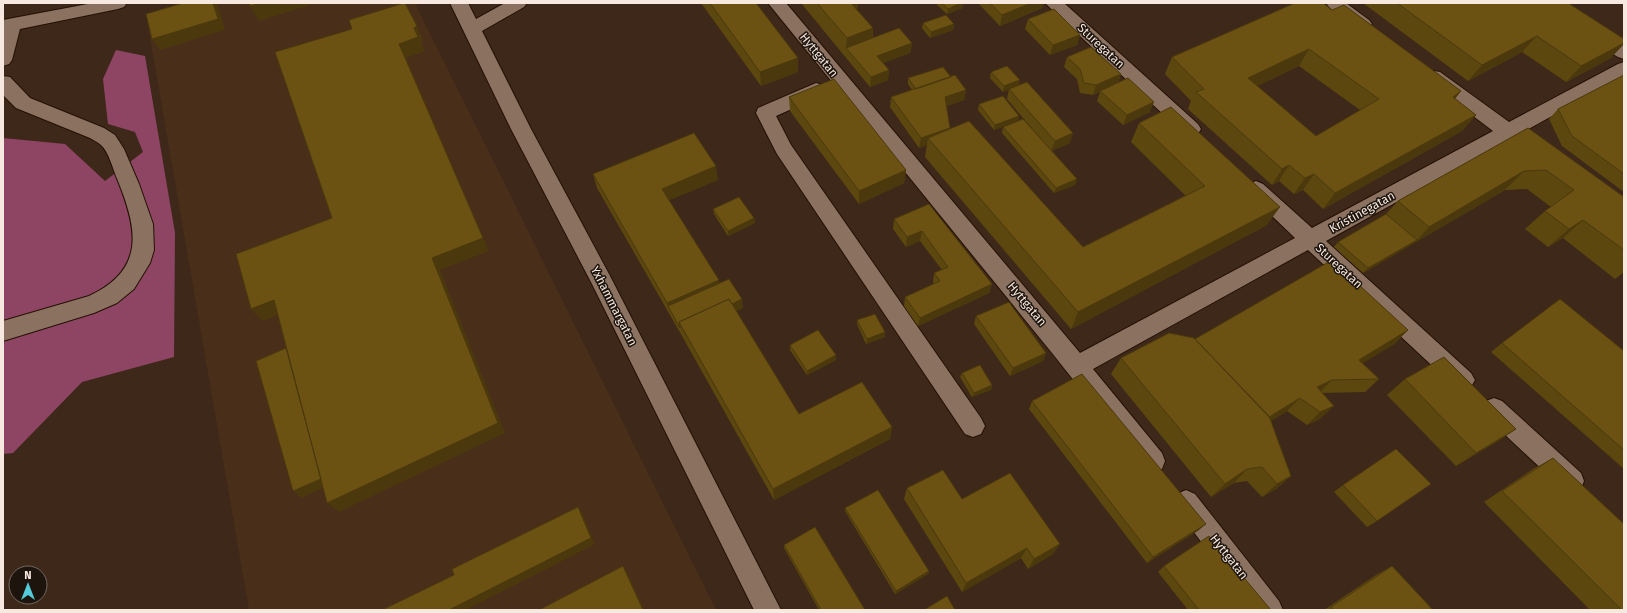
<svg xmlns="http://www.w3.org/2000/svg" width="1627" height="613" font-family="'Fira Sans',sans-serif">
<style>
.built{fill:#492e1a}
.forest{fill:#8e4564}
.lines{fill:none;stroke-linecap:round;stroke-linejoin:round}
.minor-casing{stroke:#241003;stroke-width:2}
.minor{fill:#8b7160;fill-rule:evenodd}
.wall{fill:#5c470f;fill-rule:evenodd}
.shaded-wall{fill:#4b390d}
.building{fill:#6b5212;stroke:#4b390d;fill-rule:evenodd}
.labels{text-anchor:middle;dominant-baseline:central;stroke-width:3;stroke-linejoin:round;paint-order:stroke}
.street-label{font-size:12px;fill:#f7e9df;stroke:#1d140d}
</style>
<rect width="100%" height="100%" fill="#3e2819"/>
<path class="built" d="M203,3H415L716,610H249L147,20Z"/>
<path class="forest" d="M116,50L145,56L175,233L174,357L82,382L13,453L3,454V138L65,144L105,181L143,152L135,132L108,124L103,79Z"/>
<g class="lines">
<g class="minor-casing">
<path id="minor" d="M93,3H127L124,7L118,9L20,29L12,60L9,64L3,66V20Z
M450,3H468L476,19L505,3H527L524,7L482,31L531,129L609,274L781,610H754L592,284L511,129Z
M768,3H786L1080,353L1295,238L1249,194L1246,189L1249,184L1256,181L1263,184L1312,228L1493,131L1428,82L1425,77L1428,72L1434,71L1440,72L1509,122L1618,64L1624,62V76L1523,132L1527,138L1524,143L1517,145L1507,141L1326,241L1471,373L1475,380L1471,387L1463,390L1455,387L1308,250L1093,369L1162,453L1165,461L1162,469L1153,472L1144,469L1052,353Z
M1045,3H1064L1198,124L1201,129L1198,134L1191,136L1184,134Z
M1326,3H1346L1369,20L1372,24L1369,28C1354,32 1340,16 1329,7Z
M1540,3H1560L1624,45V59L1618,57C1600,46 1550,18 1540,3Z
M3,76L10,77L30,98L104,128L115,135L124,149L139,184L153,224L154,250L150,263L134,289L117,303L94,313L3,341V321L89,296C145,270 138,230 118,181C113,170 109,152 101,145C98,142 93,140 90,138L16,108L3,95Z
M816,83L823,85L825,90L823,95L776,116L791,145L981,418L985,426L981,434L973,437L965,434L777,154L756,113L758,108Z
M1494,398L1502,401L1581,473L1584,481L1581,489L1572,493L1563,489L1486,417L1482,409L1486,401Z
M1186,490L1195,494L1279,601L1283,610H1253L1177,510L1173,502L1177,494Z"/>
</g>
<use href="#minor" class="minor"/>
</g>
<path class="wall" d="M701,3H756L798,58V72L761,86Z
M801,3H858V8L856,9L873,28V38L912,43L910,53L883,63L889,70L888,80L870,87Z
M938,3H963L962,8L947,14L937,5Z
M978,3H1043L1042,8L1000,26Z
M1363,3H1568L1611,58L1566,82L1522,52L1468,81Z
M1332,10L1461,91L1455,99L1476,115L1462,131L1323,209L1303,190L1294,194L1279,181L1272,185L1188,109L1191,101L1165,74L1172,57ZM1299,66L1360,110L1316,136L1257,86Z
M1028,19L1080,35L1077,45L1050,55L1025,29Z
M923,23L954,24L953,30L930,38L922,28Z
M1067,57L1121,74L1118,83L1150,112L1123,125L1097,101L1100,92L1093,95L1080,93L1077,79L1064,67Z
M991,72L1019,85L1003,92L990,78Z
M1624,75V192L1562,146L1549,119L1558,109Z
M951,77L966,90L964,100L946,106L949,129L1083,247L1186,196L1131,142L1139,123L1267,225L1071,329L925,157L927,145L919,148L890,107L891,97L912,90L908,84V78Z
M1009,89L1070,143L1051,151L1007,99Z
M789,97L906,170L904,183L859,204L790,111Z
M979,104L1019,116L1018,121L994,130L978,110Z
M1003,127L1077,179L1075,185L1054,193L1002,133Z
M1528,128L1624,197V272L1615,279L1563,238L1548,247L1525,229L1545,211L1551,207L1527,189L1505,190L1363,273L1334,247L1338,242L1386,214L1398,201Z
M593,174L718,180L669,200L719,283L743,308L736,311L799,414L892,427L890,439L774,500L682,336L597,188Z
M929,204L992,284L989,293L918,326L904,306L905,297L934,284L933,282L934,273L942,270L920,241L906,247L893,229L894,219Z
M713,209L754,218L755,223L728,236L714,214Z
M976,316L1046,353L1043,361L1010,376L974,324Z
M857,320L885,332V337L866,344L857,324Z
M1408,330L1394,344L1362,363L1379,379L1365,392L1322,393L1320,419L1307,425L1287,411L1271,421L1291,476L1276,489L1262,497L1247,481L1234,483L1211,497L1111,374L1121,358L1195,339Z
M1502,343L1624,351V469L1491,352Z
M790,345L836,355V360L807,375L790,350Z
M962,373L992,385L991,390L972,397L960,377Z
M1405,379L1516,429L1495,443L1456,466L1387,395Z
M1032,401L1199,530L1147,563L1029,409Z
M1553,458L1624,610H1590L1484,502L1533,469Z
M1343,485L1377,521L1367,527L1334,492Z
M907,488L962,499L1053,554L1028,569L1021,558L962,592L904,499Z
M845,508L929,571L928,574L895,594L845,511Z
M784,545L865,610H819L784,548Z
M1164,566L1271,610H1188L1158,572Z
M1392,566L1433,610H1324L1376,575Z"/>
<path class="shaded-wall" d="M213,3H216L218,5L225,30L160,50L152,39Z
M262,3H316L259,21L250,6Z
M842,3H858V8L842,14Z
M961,3H963L962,8L947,14L948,9Z
M1031,3H1043L1042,8L1000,26L1002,15Z
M954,24L953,30L930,38L931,32Z
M417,26L423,41L421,42L425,51L406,58L489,251L440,270L505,433L339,512L327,503L432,258L399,44L414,28Z
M873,28L872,48H846L847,38Z
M1080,35L1077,45L1050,55L1053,45Z
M1537,36L1522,52L1468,81L1482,65Z
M912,43L910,53L876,66L877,56Z
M1624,43V44L1611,58L1566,82L1581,66Z
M1309,49L1299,66L1239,95L1248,78Z
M798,58V72L761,86L760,72Z
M889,70L888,80L870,87L871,77Z
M1121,74L1117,84L1100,91V92L1093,95L1096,85Z
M1020,80L1019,85L1003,92L1004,86Z
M966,90L964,100L943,107L945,97Z
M1461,91L1448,107L1453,97Z
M1154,102L1150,112L1123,125L1127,115Z
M1476,115L1462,131L1323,209L1335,193Z
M1019,116L1018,121L994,130L995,125Z
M950,128L948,138H928L927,145L919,148L921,138Z
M1073,133L1070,143L1051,151L1055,141Z
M1289,165L1279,181L1272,185L1282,169Z
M716,166L718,180L665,202L662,189Z
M906,170L904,183L859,204V191Z
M1524,171L1505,190L1363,273L1368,268L1417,240L1429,227Z
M1314,174L1303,190L1294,194L1305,178Z
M1077,179L1075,185L1054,193L1056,188Z
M1280,207L1267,225L1071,329L1078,312Z
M754,218L755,223L728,236V231Z
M1583,220L1563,238L1548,247L1569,229Z
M922,231L920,241L906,247L907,237Z
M719,280L720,292L668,306L667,303Z
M992,284L989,293L918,326L920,318Z
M742,299L743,308L686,335L682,327Z
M274,300L285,312L263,321L251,309Z
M1408,330L1394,344L1346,374L1359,360Z
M885,332V337L866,344L867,339Z
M288,347L331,484L302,498L293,491Z
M1046,353L1043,361L1010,376L1013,368Z
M836,355V360L807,375V371Z
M1332,380L1319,393L1317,387Z
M992,385L991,390L972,397L974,393Z
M1300,398L1287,411L1255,431L1267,419Z
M1334,406L1320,419L1307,425L1320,412Z
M892,427L890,439L774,500L773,489Z
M1516,429L1495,443L1456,466L1476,453Z
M1247,469L1234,483L1211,497L1225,484Z
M1291,476L1276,489L1262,497L1277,484Z
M578,507L582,513L595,544L466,610H449Z
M1206,524L1199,530L1147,563L1153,557Z
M1060,544L1053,554L1028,569L1034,559Z
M1027,548L1021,558L962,592L966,583Z
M623,566L628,574L644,610H643Z
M929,571L928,574L895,594L896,591Z"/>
<path class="building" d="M183,3H213L218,19L152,39L146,14Z
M249,3H262L250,6Z
M404,3H405L417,26L414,28L418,37L399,44L483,238L432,258L498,423L327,503L274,300L251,309L236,254L332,218L275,52L352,29L349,20Z
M710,3H756L798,58L760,72Z
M817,3H851L873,28L847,38Z
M942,3H961L948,9Z
M990,3H1031L1002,15Z
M1295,3H1323L1332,10L1344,5L1461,91L1453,97L1476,115L1335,193L1314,174L1305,178L1289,165L1282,169L1196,92L1204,89L1172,57ZM1309,49L1379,99L1316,136L1248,78Z
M1397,3H1568L1624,39V43L1581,66L1537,36L1482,65Z
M1054,9L1080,35L1053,45L1028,19Z
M946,15L954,24L931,32L923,23Z
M899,28L912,43L877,56L889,70L871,77L846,48Z
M1091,47L1121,74L1096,85L1084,83L1080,69L1067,57Z
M1007,66L1020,80L1004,86L991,72Z
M943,67L951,77L916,89L908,78Z
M955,75L966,90L945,97L950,128L921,138L891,97Z
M1624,75V174L1572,136L1558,109Z
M1128,78L1154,102L1127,115L1100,91Z
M834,79L906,170L859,191L789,97Z
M1027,82L1073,133L1055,141L1009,89Z
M1003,96L1019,116L995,125L979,104Z
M1171,107L1280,207L1078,312L928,138L969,121L1083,247L1205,186L1139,123Z
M1023,119L1077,179L1056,188L1003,127Z
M1528,128L1624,197V250L1583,220L1569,229L1545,211L1574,190L1546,170L1524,171L1429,227L1398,201Z
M694,133L716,166L662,189L719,280L667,303L593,174Z
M739,197L754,218L728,231L713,209Z
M929,204L992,284L920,318L905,297L940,281L934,273L948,267L922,231L907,237L894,219Z
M1386,214L1417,240L1368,268L1338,242Z
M1332,260L1408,330L1359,360L1379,379L1332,380L1317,387L1334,406L1320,412L1300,398L1269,417L1195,339Z
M729,279L742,299L732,304L729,299L679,322L680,328L668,306Z
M729,299L799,414L862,382L892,427L773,489L679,322Z
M1560,299L1624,351V450L1502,343Z
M1009,302L1046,353L1013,368L976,316Z
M875,314L885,332L867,339L857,320Z
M818,330L836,355L807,371L790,345Z
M1169,333L1194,338L1269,416L1291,476L1277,484L1262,467L1247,469L1225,484L1121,358Z
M286,348L321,479L293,491L256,361Z
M1444,357L1516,429L1476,453L1405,379Z
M980,365L992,385L974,393L962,373Z
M1082,374L1206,524L1153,557L1032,401Z
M1396,449L1431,484L1377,521L1343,485Z
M1553,458L1624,524V610H1622L1502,491Z
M943,470L962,499L1010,473L1060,544L1034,559L1027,548L966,583L907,488Z
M878,490L929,571L896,591L845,508Z
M578,507L591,538L449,610H382L454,575L452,569Z
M815,527L865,610H821L784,545Z
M1209,536L1271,610H1199L1164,566Z
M623,566L643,610H539Z
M1392,566L1433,610H1334L1331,607Z
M947,596L955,610H924Z"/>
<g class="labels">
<g class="street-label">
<text transform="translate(1101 46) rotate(43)">Sturegatan</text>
<text transform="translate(819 55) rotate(51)">Hyttgatan</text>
<text transform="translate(1362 212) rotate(-29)">Kristinegatan</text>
<text transform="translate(1339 266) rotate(43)">Sturegatan</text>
<text transform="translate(1027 304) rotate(50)">Hyttgatan</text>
<text transform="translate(614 306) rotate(63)">Yxhammargatan</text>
<text transform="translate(1229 557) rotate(52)">Hyttgatan</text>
</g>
</g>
<rect width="1627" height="613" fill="none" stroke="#f7e9df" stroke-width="8"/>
<g transform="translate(28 585)"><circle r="19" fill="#1d140d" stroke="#746961"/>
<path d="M0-3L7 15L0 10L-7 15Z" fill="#53cbdb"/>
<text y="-6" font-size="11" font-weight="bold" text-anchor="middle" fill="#f7e9df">N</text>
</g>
</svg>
